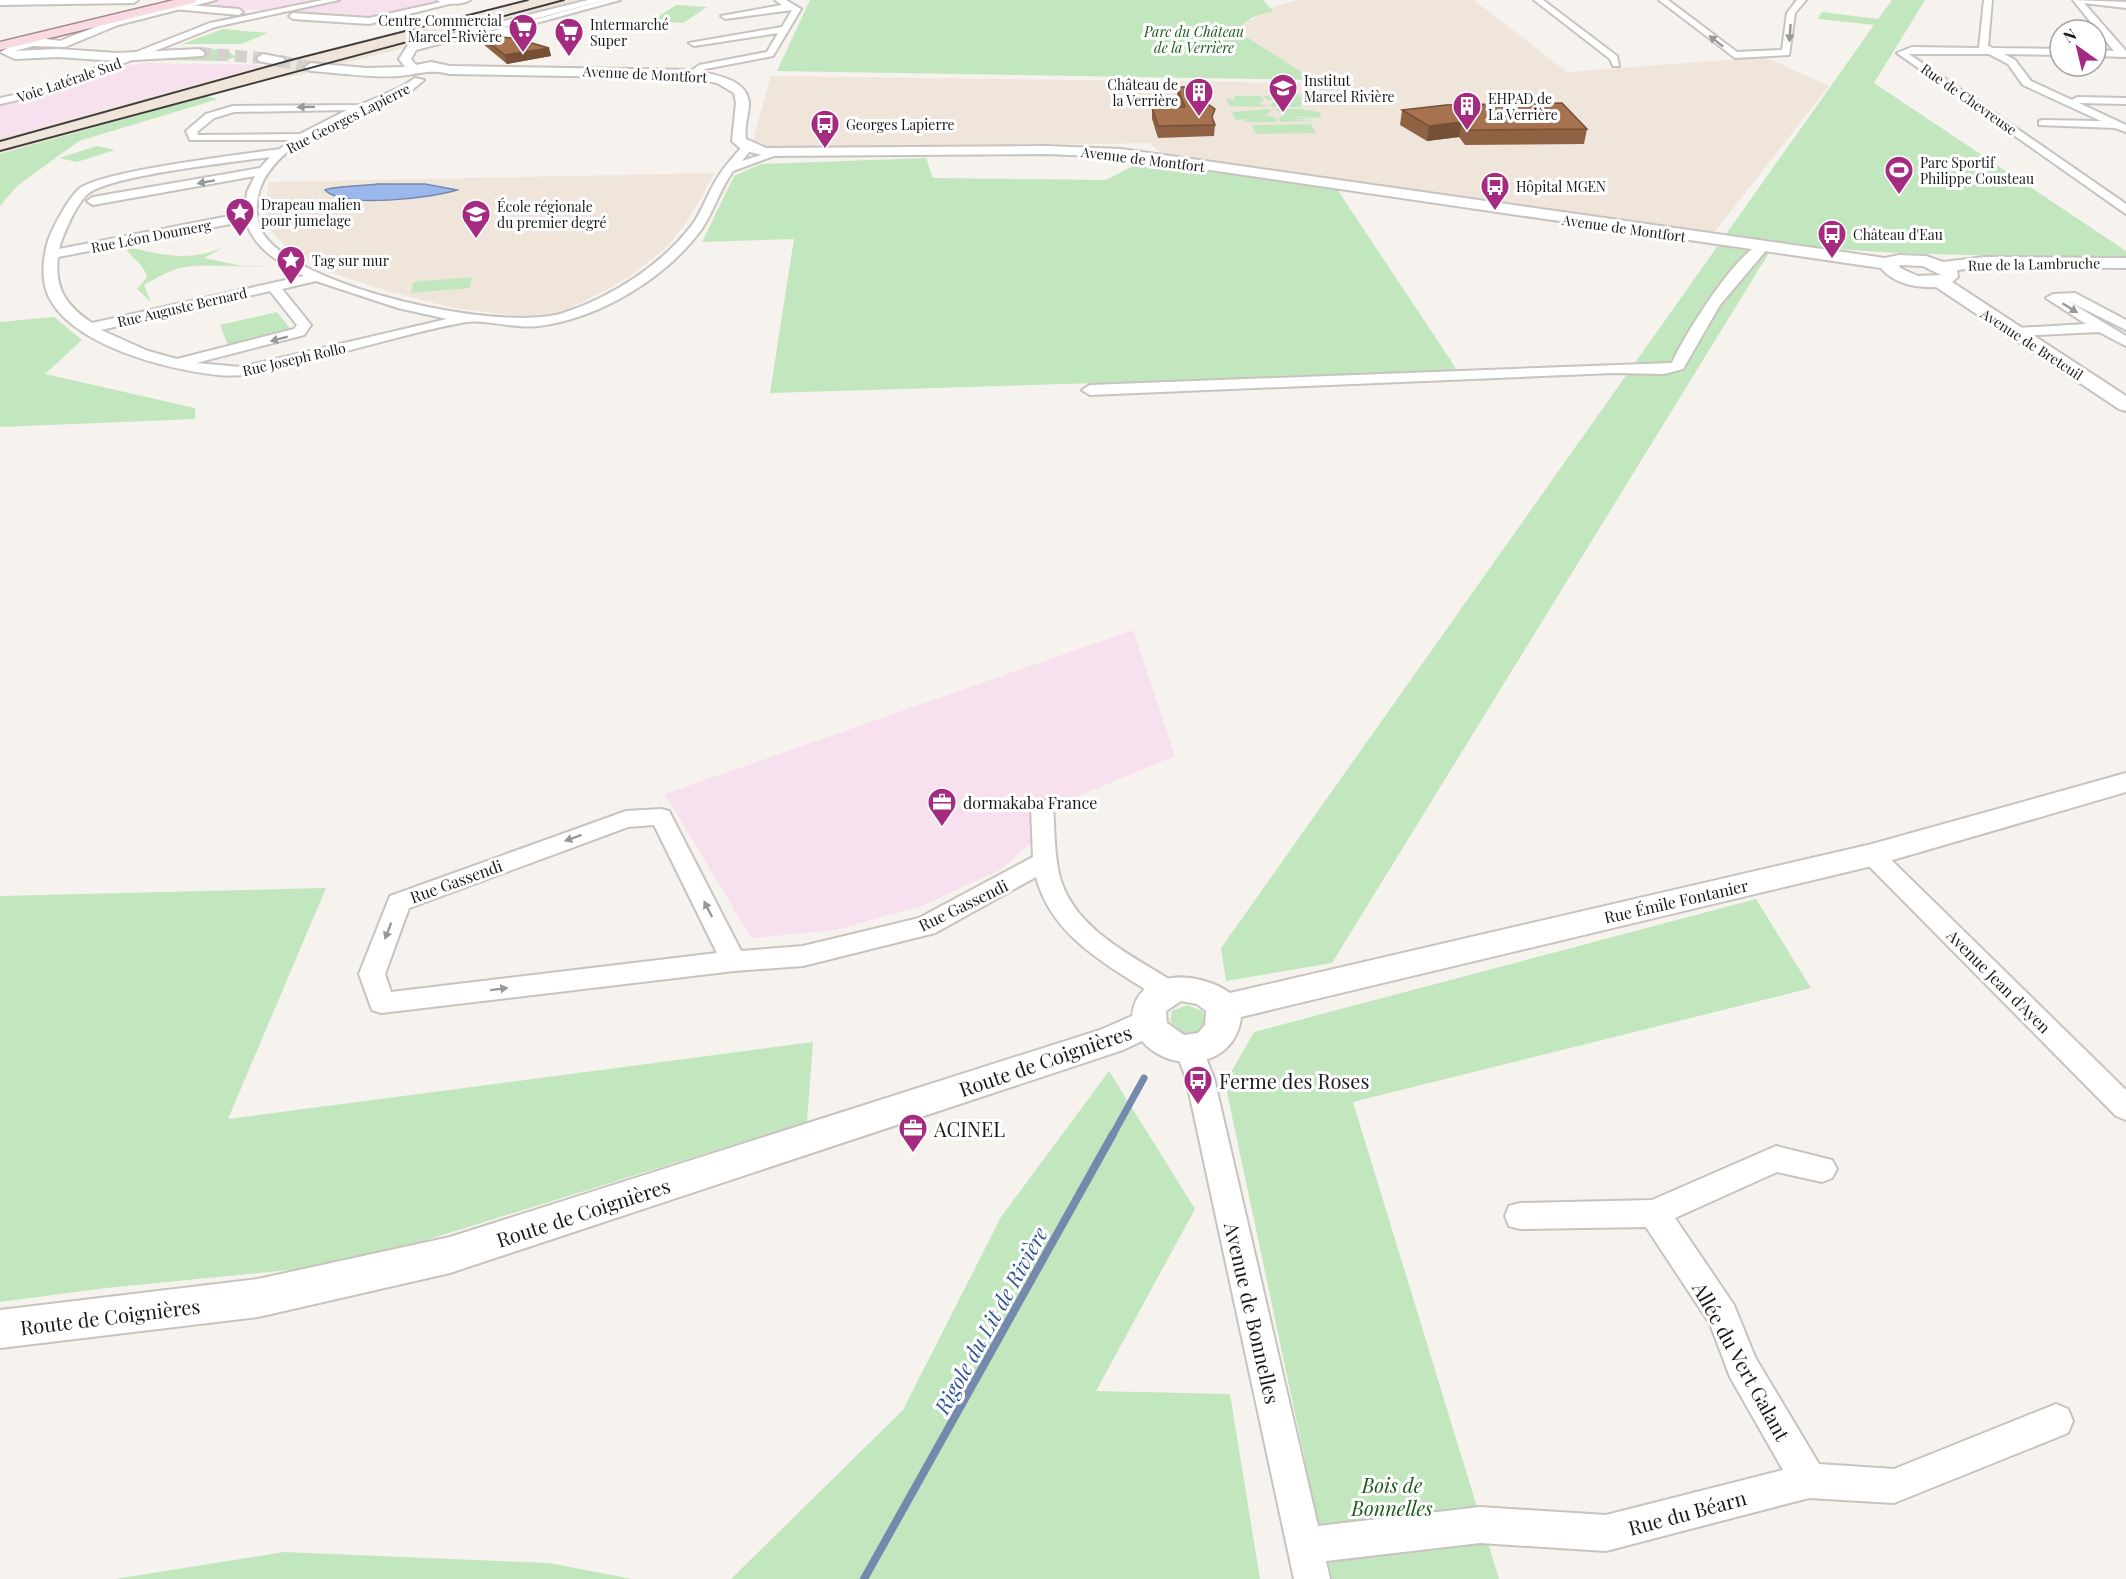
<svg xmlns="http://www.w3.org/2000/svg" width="2126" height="1579" font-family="'Playfair Display',serif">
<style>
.built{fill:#f0e5db}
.industrial{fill:#f8e1ee}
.green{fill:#c2e7bf}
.water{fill:#9bb8ed;stroke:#7589ad;stroke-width:1.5}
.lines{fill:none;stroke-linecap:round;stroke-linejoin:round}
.stream-far1{stroke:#7589ad;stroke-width:7}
.stream{stroke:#7589ad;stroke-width:8}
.tertiary-tunnel{stroke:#d5d2cd;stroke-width:12;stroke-dasharray:12 6;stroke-linecap:butt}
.minor-casing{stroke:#c8c3bf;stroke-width:4}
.tertiary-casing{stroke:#c8c3bf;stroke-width:4}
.primary-casing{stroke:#a8888d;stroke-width:3}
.minor{fill:#fff;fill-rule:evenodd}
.tertiary{fill:#fff;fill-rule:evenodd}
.primary{fill:#f8dbe0;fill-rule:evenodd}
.rail{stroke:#3f3d3b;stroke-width:2}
.wall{fill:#906244}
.shaded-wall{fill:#755037}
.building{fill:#a7724f;stroke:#755037;stroke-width:1.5}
.oneway{fill:#999898}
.labels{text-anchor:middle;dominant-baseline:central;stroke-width:6;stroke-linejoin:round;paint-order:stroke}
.far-poi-label{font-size:14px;fill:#1c1a19;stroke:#fff;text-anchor:start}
.far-park-label{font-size:14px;font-style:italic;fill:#1b5819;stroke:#fff}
.far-street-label{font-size:14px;fill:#1c1a19;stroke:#fff}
.poi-label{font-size:16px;fill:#1c1a19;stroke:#fff;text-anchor:start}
.street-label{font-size:16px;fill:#1c1a19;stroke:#fff}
.near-street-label{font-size:20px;fill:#1c1a19;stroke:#fff}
.near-poi-label{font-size:20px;fill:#1c1a19;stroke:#fff;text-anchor:start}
.near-park-label{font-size:20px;font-style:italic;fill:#1b5819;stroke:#fff}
.near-water-label{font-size:21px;font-style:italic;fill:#325495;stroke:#fff}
</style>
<rect width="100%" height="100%" fill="#f6f2ed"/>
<path class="built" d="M523,0H588L300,75L257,81L0,154V138L266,65Z
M1297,0H1474L1567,72L1765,57L1829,86L1713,234L1164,156L1150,143L854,148L852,146L769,148L752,143L771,76L1317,83L1248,39L1241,30L1245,22L1272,11L1270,8Z
M715,173L685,225L664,250L631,275L608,289L568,309L533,318L454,308L387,291L330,272L288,249L270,230L265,209L269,182Z"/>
<path class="industrial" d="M217,0H455L381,17L357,18L205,6L207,2Z
M145,63L266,65L0,138V103H28L123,66Z
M1133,630L1175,756L1074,798L1034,800L1037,837L1002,869L924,905L836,930L751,938L665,794Z"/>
<path class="green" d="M810,0H1263L1273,11L1251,18L1241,26L1242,34L1314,80L777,71Z
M1892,0H1925L1874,83L2126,251V256C2008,256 1892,257 1775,243L1332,963L1226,981L1221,948L1874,25L1818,19L1822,12L1878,19Z
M676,5L707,7L683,23L651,21Z
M223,29L268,33L241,44H182Z
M207,49L227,50L236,57L222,61L135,60L198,55Z
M1300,95V98H1311L1315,103L1303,104L1300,107H1272L1270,105L1276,101L1267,100L1264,96Z
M205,96L218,99L79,141L17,186L0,206V154Z
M1234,96H1261L1264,100L1259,103L1268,107L1230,106L1226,99H1235Z
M1270,109L1271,112L1266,114V116L1275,117L1277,122H1245V119L1235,120L1232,112Z
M1273,109H1300L1320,112L1321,118L1291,116L1311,119L1287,120L1323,121L1280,122L1279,117L1284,116L1283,113Z
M1311,124L1316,133L1256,134L1252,125Z
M97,146L115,150L77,162L59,158Z
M926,158L933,178L1106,180L1143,161L1337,189L1455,367L1456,372L770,393L794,239L702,242L734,176L761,164Z
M240,238L204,258L242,266H268C242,268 217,264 192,266C175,267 158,277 144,285L151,302L137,289L147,277C144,264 131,258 124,246C169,257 199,264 240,238Z
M472,277L470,288L411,293L413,282Z
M277,312L292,331L228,345L220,325Z
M54,317L82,340L45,374L195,408V419L0,427V322Z
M326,888L228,1119L813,1042L807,1122L349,1264L106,1288L0,1302V896Z
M1756,899L1811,988L1353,1102L1499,1579H1330L1225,1083L1254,1032Z
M1187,1005L1202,1011L1206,1020C1204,1033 1193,1035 1181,1033L1170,1021L1172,1011Z
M1109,1071L1195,1209L1096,1391L1230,1394L1260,1579H731L903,1410L1001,1217Z
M284,1552L549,1563L632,1579H115Z"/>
<path class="water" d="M377,184H425L457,190C433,198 343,209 325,190C332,186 366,186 377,184Z"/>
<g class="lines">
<path class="stream-far1" d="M1112,1136L1144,1078"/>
<path class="stream" d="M864,1579L1113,1134"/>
<path class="tertiary-tunnel" d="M199,53L263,58
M279,61L311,67"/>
<g class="minor-casing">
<path id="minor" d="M0,0H138L134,3L0,5Z
M323,0H339L215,27L49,93L0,104V98L42,89L210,23Z
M450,0L461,1L369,24L293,19L289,16L293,13L369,18Z
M606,0H620L507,31L524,38V42H518L493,31Z
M775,0H786L801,9L773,56L705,69L696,76H690V72L699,65L767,52L778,33L694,46L689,43L782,27L792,10L725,19L721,16L782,5Z
M1534,0H1543L1617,56L1619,66H1613L1610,59Z
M1659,0H1668L1737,52L1782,50L1787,13L1797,0H1806L1795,13L1789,55L1735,58Z
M1984,0H1992L1988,46L1993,48L2060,49V55L2004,54L2015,60L2031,81L2072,100L2077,97L2126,98V104L2079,103L2126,125V132L2115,128L2039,125V121L2043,120L2101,121L2023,85L2008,64L1989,54H1909L2126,204V214L1897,53L1912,47L1979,48Z
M2073,0L2126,2V8L2084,3L2126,51V57L2096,56V50L2114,51Z
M177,4L239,9L243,12L239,15L174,9Z
M415,78L424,80L411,91C363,113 283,134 261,186C255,201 255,221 264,235C301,289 502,333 563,313C610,298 662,265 692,225C703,210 708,192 718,177C725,165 735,156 743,145L753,147L742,161L776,150L782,153L733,171C720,189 714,211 701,230C665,279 598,319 538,326C516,329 484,319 466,322C411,332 355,350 299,363C273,369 246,378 218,375C168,370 70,345 48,295C41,278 43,258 48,241C53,227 67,200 79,189C100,171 245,154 280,149L291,140H190L186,131L206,114L233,106L360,105L403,86ZM347,110L300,134L198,135L197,132L214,118L234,112ZM270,157L260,168L93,197L87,201L93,205L255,176L247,192L245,213L59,249C63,234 77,202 89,193C114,175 234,162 270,157ZM246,221C254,249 280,263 304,276L92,323C67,306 54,289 58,257ZM316,281L398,308L447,319L241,367L196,363L304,335L311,325L282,289ZM270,291L297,325L294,329L177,359L148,351L101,330Z
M1763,243L1769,247L1720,305L1683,369L1664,374L1614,373L1090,395L1082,390L1090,385L1672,363C1683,337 1737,250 1763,243Z
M2075,293L2126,320V330L2068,301L2126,336V346L2099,332L2017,336L2010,332L2017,328L2086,324L2046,298L2053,294Z
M1042,799L1050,802L1053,807C1055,831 1054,858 1061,881C1078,932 1135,957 1177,984L1181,991L1177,998L1168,1001L1159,998C1110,966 1052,938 1036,877L935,933L803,966L734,971L381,1013L372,1010L359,974L390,896L626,811L661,809L669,811L741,951L803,946L919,918L1033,857L1031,807L1034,802ZM654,825L717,953L391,992L385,974L409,908L628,827Z
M1872,847L1880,849L2126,1090V1120L2116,1116L1864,861L1860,855L1864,849Z
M1189,1038L1199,1041L1214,1078L1318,1526L1480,1507L1606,1515L1783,1470L1730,1377L1710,1324L1646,1227L1520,1229L1509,1226L1505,1216L1509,1206L1520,1203L1652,1200L1776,1146L1832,1160L1837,1169L1832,1178L1822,1182L1777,1172L1675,1218L1734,1305L1755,1357L1819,1464L1894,1469L2056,1404L2068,1409L2073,1421L2068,1433L1894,1503L1809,1498L1606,1551L1480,1543L1326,1561L1330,1579H1294L1186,1078L1175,1049L1179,1041Z"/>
</g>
<g class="tertiary-casing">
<path id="tertiary" d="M197,0H216L118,25L65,47L33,46L15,51L58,49L117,53L199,49L205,53L203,56L117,61L58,57L15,59L0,52L21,41L40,38L60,41L110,21Z
M437,0H470C463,5 444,5 437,0Z
M588,0H606L416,50L411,59L416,65L431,62L450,66L693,70C713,75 750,78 749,106C748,117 744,128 746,139L766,148L1046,146L1121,149L1885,258L1899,255L1926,256L1943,262L1985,257L2126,258V268L1985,267L1957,270L1958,277L1952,282L2126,396V411L2119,409L1936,287C1917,288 1894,284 1881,268L1121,157L1046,154L766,156L742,150L732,141L736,103L734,93L717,83L693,78L450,74C429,69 420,74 400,76C370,78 340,73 311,71L305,67L311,63L366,68L405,67L399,59L408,45ZM1899,265L1923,266L1941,275L1918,276L1900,268Z
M263,54L283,58L285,61L279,65L259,61L257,58Z
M2126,773V792L1872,866L1241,1017C1236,1067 1172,1076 1142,1041L1123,1050L450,1273L258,1317L0,1348V1310L258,1279L450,1237L1100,1030L1132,1016C1137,967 1200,971 1230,993L1872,844ZM1181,1001L1197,1004L1206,1011L1205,1025L1198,1033L1184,1035L1167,1023L1166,1011Z"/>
</g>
<g class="primary-casing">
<path id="primary" d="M174,0H196L194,3L0,50V42Z"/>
</g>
<use href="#minor" class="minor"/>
<use href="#tertiary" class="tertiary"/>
<use href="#primary" class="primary"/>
<path class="rail" d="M0,141L291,60L528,0
M0,151L564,0"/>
</g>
<path class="wall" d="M480,36L549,48L551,56L507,64L483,44Z
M1177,87L1214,121L1215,125L1214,136L1158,138L1152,119V108L1180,107L1177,98Z
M1402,110L1587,129L1584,144L1465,145L1459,137L1427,141L1400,125Z"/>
<path class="shaded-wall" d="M549,48L551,56L507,64L505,55Z
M1462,122L1459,137L1427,141L1429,126Z"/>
<path class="building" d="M480,36L515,38L549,48L505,55Z
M1177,87H1201L1208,104L1215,109L1212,117L1215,125L1158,126L1152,108L1185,107Z
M1562,103L1587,129L1468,130L1462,122L1429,126L1402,110L1446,105Z"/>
<defs><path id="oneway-solid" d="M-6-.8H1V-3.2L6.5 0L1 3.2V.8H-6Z" transform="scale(1.5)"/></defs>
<g class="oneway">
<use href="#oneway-solid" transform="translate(1790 33) rotate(94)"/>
<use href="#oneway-solid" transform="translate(1716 41) rotate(-142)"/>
<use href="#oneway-solid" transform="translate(306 107) rotate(179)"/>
<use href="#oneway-solid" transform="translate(206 182) rotate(170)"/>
<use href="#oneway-solid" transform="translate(2070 308) rotate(32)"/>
<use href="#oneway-solid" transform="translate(279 339) rotate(165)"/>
<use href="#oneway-solid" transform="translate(573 838) rotate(160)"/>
<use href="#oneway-solid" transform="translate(708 909) rotate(-117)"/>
<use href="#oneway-solid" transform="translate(388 931) rotate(111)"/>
<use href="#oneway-solid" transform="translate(499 989) rotate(-7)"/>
</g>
<defs>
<g id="supermarket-pin" transform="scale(1.5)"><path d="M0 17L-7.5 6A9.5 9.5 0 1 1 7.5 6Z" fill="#a52b81" stroke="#fff"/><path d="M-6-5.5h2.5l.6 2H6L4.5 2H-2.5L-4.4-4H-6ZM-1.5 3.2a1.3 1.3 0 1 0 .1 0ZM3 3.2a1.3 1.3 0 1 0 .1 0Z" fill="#fff"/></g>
<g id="university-pin" transform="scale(1.5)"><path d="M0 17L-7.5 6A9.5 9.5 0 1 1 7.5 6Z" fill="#a52b81" stroke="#fff"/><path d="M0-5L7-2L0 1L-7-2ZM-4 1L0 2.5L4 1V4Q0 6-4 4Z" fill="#fff"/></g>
<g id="building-pin" transform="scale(1.5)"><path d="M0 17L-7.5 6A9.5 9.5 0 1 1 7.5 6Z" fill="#a52b81" stroke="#fff"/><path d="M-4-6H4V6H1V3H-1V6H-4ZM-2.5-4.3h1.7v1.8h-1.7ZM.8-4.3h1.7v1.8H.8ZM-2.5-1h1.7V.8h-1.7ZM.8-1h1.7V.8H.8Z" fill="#fff"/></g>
<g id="bus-pin" transform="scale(1.5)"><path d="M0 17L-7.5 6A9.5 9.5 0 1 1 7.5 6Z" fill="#a52b81" stroke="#fff"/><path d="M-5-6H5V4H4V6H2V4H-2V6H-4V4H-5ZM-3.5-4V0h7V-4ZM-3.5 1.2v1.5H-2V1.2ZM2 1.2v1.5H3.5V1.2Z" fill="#fff"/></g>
<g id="stadium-pin" transform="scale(1.5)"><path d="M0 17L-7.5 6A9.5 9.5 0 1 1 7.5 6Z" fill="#a52b81" stroke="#fff"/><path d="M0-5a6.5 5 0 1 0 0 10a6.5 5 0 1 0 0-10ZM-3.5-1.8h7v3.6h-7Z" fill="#fff"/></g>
<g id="sight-pin" transform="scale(1.5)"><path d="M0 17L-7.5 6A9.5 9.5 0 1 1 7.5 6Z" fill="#a52b81" stroke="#fff"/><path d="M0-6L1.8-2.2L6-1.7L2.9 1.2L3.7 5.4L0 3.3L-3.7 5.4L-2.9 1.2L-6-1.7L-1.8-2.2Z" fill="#fff"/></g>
<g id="school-pin" transform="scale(1.5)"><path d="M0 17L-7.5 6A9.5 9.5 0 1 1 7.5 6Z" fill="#a52b81" stroke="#fff"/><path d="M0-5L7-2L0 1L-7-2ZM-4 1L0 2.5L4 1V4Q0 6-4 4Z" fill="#fff"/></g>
<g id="office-pin" transform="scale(1.5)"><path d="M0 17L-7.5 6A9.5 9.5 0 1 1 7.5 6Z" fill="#a52b81" stroke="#fff"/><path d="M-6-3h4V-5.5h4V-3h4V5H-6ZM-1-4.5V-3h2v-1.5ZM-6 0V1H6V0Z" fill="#fff"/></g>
</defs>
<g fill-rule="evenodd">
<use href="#supermarket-pin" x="523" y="28"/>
<use href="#supermarket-pin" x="569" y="32"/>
<use href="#university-pin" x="1283" y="88"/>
<use href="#building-pin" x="1199" y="92"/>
<use href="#building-pin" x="1467" y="106"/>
<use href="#bus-pin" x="825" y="124"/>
<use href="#stadium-pin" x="1899" y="170"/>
<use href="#bus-pin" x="1495" y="186"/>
<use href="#sight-pin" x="240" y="212"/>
<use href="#school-pin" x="476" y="214"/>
<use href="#bus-pin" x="1832" y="234"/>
<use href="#sight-pin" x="291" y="260"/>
<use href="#office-pin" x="942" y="802"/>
<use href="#bus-pin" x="1198" y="1080"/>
<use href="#office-pin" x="913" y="1128"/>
</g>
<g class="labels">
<g class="far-poi-label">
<text x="502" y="20" text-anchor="end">Centre Commercial<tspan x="502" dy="16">Marcel-Rivière</tspan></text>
<text x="590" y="24">Intermarché<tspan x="590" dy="16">Super</tspan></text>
<text x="1304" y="80">Institut<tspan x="1304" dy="16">Marcel Rivière</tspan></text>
<text x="1178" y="84" text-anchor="end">Château de<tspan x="1178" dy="16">la Verrière</tspan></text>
<text x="1488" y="98">EHPAD de<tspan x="1488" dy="16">La Verrière</tspan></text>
<text x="846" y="124">Georges Lapierre</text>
<text x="1920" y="162">Parc Sportif<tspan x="1920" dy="16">Philippe Cousteau</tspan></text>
<text x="1516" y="186">Hôpital MGEN</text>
<text x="261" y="204">Drapeau malien<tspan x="261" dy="16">pour jumelage</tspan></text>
<text x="497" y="206">École régionale<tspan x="497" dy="16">du premier degré</tspan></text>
<text x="1853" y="234">Château d'Eau</text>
<text x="312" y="260">Tag sur mur</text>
</g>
<g class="far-park-label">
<text x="1194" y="31">Parc du Château<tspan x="1194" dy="16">de la Verrière</tspan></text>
</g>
<g class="far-street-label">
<text transform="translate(645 74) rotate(3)">Avenue de Montfort</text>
<text transform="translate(69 80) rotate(-19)">Voie Latérale Sud</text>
<text transform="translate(1969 99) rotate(35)">Rue de Chevreuse</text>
<text transform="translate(348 118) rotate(-27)">Rue Georges Lapierre</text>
<text transform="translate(1143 159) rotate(7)">Avenue de Montfort</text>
<text transform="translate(1624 228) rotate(8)">Avenue de Montfort</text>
<text transform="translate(151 236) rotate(-11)">Rue Léon Doumerg</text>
<text transform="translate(2034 264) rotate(-1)">Rue de la Lambruche</text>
<text transform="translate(182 307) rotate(-13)">Rue Auguste Bernard</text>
<text transform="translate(2032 344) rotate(33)">Avenue de Breteuil</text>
<text transform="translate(294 359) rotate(-13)">Rue Joseph Rollo</text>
</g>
<g class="poi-label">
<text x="963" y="802">dormakaba France</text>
</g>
<g class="street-label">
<text transform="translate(456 881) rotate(-20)">Rue Gassendi</text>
<text transform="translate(1676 901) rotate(-13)">Rue Émile Fontanier</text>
<text transform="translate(963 905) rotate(-26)">Rue Gassendi</text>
<text transform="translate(1999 981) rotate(45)">Avenue Jean d'Ayen</text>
</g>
<g class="near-street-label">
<text transform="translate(1045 1060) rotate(-19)">Route de Coignières</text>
<text transform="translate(583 1212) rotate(-18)">Route de Coignières</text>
<text transform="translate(1253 1313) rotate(77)">Avenue de Bonnelles</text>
<text transform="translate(110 1316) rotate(-7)">Route de Coignières</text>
<text transform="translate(1742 1361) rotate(61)">Allée du Vert Galant</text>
<text transform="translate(1687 1512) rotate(-15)">Rue du Béarn</text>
</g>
<g class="near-poi-label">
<text x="1219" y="1080">Ferme des Roses</text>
<text x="934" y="1128">ACINEL</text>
</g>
<g class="near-park-label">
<text x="1392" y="1484">Bois de<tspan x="1392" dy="23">Bonnelles</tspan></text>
</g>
<g class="near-water-label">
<text transform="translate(990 1320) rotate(-61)">Rigole du Lit de Rivière</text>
</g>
</g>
<g transform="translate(2078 48) rotate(326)"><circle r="28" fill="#ffffff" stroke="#a4a3a3" stroke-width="1.5"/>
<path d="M0-4.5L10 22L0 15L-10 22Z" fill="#a52b81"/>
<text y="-9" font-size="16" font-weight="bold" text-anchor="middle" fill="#1c1a19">N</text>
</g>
</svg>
